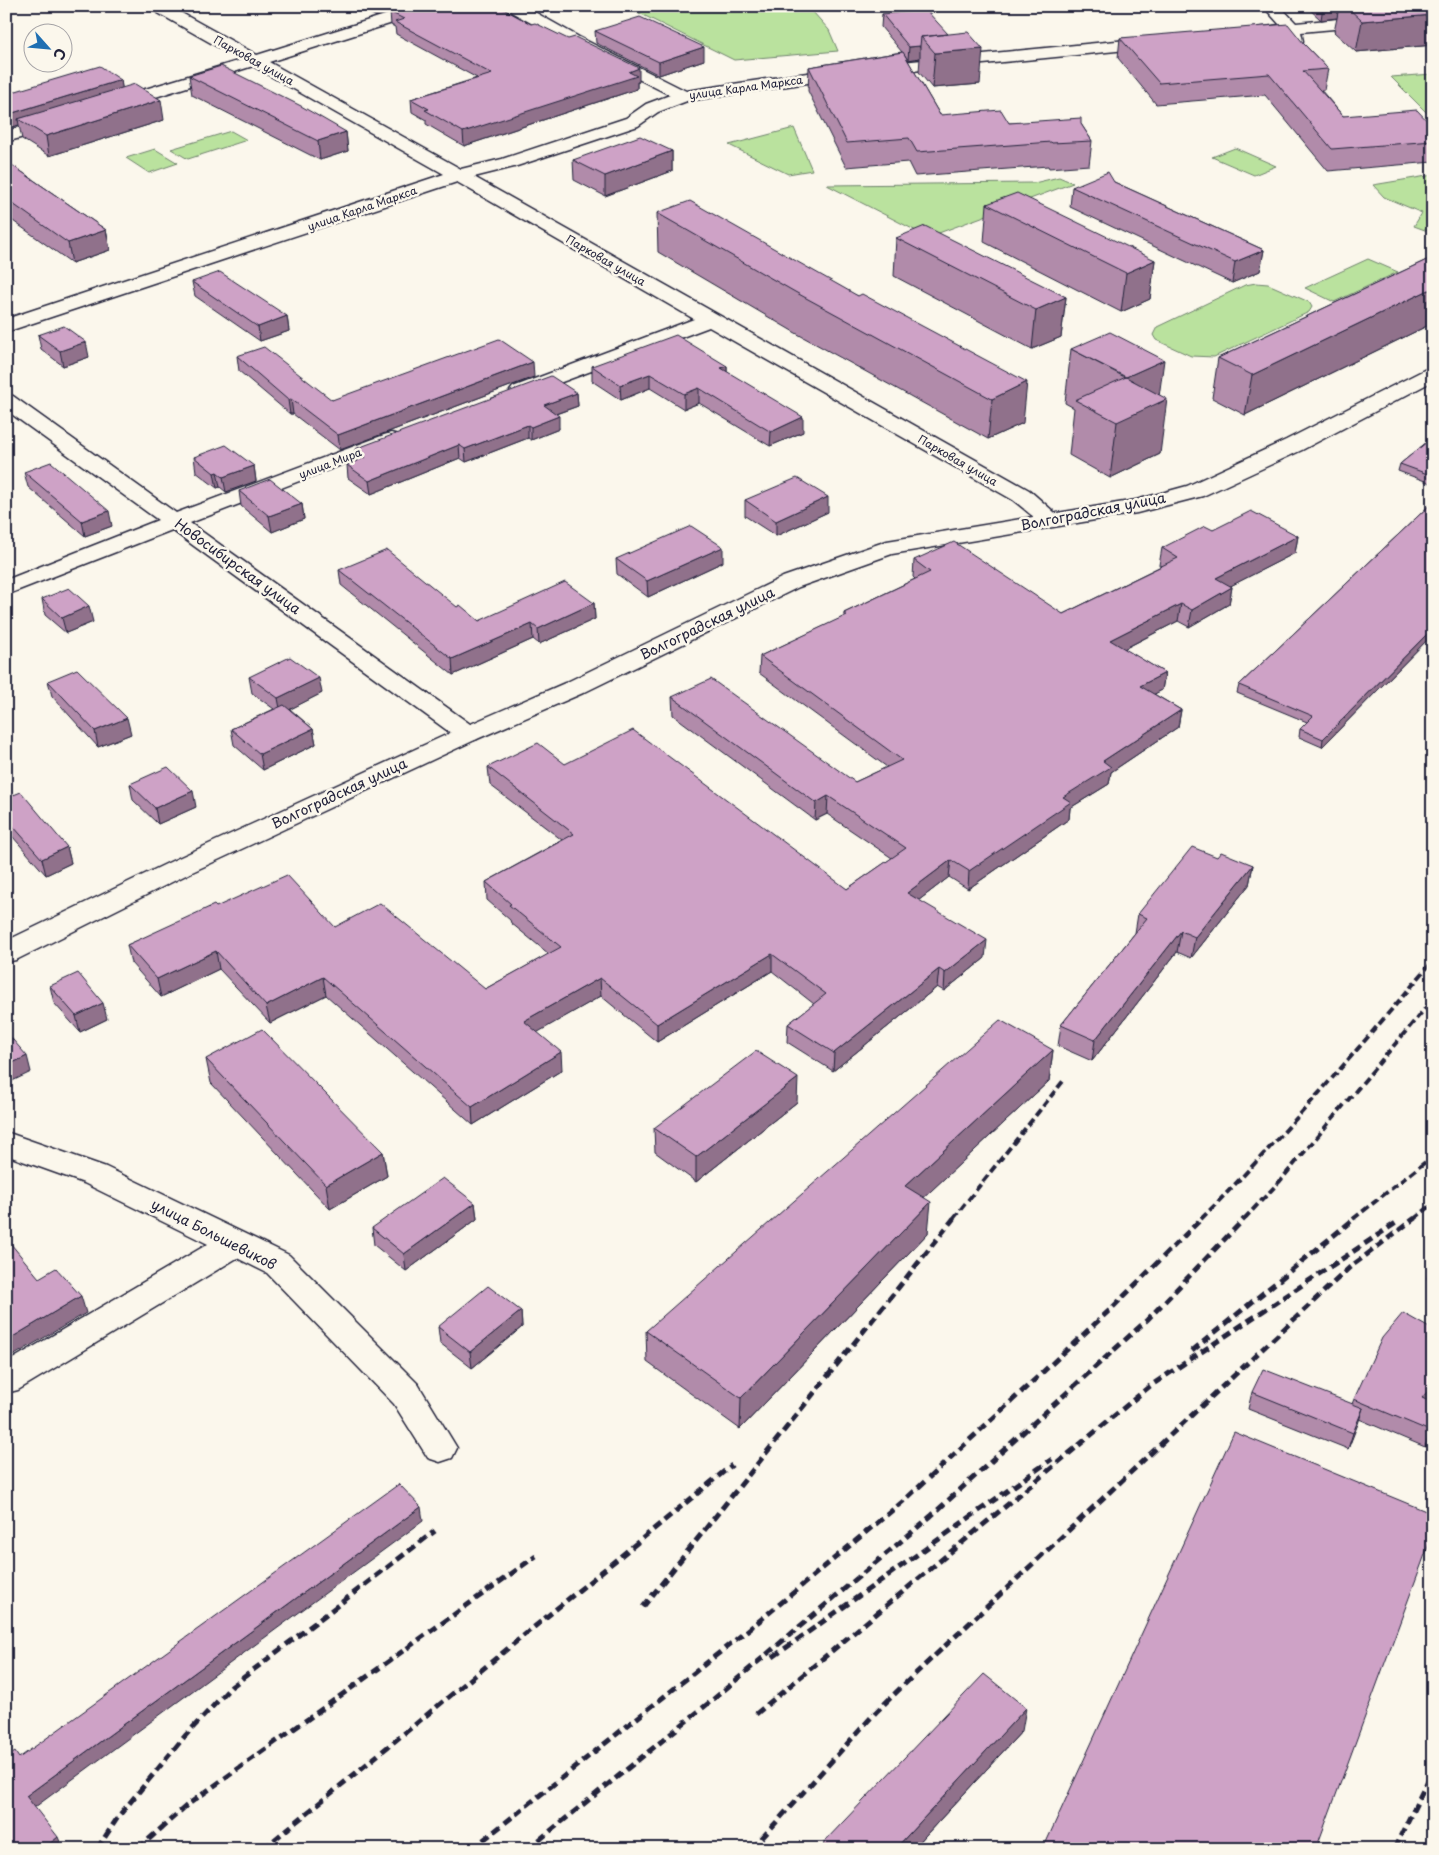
<svg xmlns="http://www.w3.org/2000/svg" width="1439" height="1855" font-family="'Playpen Sans',sans-serif">
<style>
.green{fill:#bae29e;stroke:#6e826c}
.lines{fill:none;stroke-linecap:round;stroke-linejoin:round}
.street-casing{stroke:#22223b;stroke-width:3}
.secondary-casing{stroke:#22223b;stroke-width:3}
.street{fill:#fbf7ec;fill-rule:evenodd}
.secondary{fill:#fbf7ec;fill-rule:evenodd}
.rail-far1{stroke:#22223b;stroke-width:4;stroke-dasharray:8 4;stroke-linecap:butt}
.rail{stroke:#22223b;stroke-width:5;stroke-dasharray:9 5;stroke-linecap:butt}
.wall{fill:#b18baa;stroke:#22223b}
.shaded-wall{fill:#90718b;stroke:#22223b}
.building{fill:#cea2c6;stroke:#22223b}
.labels{text-anchor:middle;dominant-baseline:central;stroke-width:5;stroke-linejoin:round;paint-order:stroke}
.far-street-label{font-size:11px;fill:#22223b;stroke:#fbf7ec}
.street-label{font-size:14px;fill:#22223b;stroke:#fbf7ec}
</style>
<rect width="100%" height="100%" fill="#fbf7ec"/>
<filter id="ink" filterUnits="userSpaceOnUse"><feTurbulence type="fractalNoise" baseFrequency=".02" numOctaves="2"/><feDisplacementMap in="SourceGraphic" scale="10" xChannelSelector="R" yChannelSelector="G"/><feConvolveMatrix kernelMatrix="1 2 1 2 8 2 1 2 1" color-interpolation-filters="sRGB"/></filter>
<g filter="url(#ink)">
<path class="green" d="M639,6H832L813,12L829,30L838,51L734,60L635,11Z
M1433,74V119L1391,77Z
M794,128L812,170L788,174L729,145Z
M231,131L247,140L188,159L171,149Z
M1235,148L1276,166L1254,175L1212,157Z
M155,149L178,163L149,173L126,158Z
M1433,175V233L1414,226L1422,213L1384,197L1373,185Z
M1059,177L1073,183L928,237L827,185L1034,183Z
M1368,259L1398,272L1334,302L1305,288Z
M1256,283L1268,284L1309,302L1312,307L1309,312L1214,357L1191,356L1156,340L1153,335L1157,327L1245,285Z"/>
<g class="lines">
<g class="street-casing">
<path id="street" d="M149,6H169L257,55L414,6H439L437,9L269,62L461,169L502,159L626,118L646,104L670,95L567,43L506,9L504,6H524L579,37L686,91L841,68L1157,37L1163,39L1165,42L1163,45L1157,47L841,78L687,101L658,112L638,126L514,167L474,177L1029,490L1062,519L1059,524C1041,528 1027,510 1013,500L709,327L527,395L520,397L513,395L510,391L513,387L694,319L457,182L6,332V319L444,174L253,66L121,108H109L107,104L109,100L241,60L151,9Z
M1263,6H1280L1296,23L1433,10V20L1301,32L1303,41L1301,44H1289L1285,34L1255,37L1249,35L1247,32L1249,29L1280,25Z
M57,117L63,118L66,122L63,126L6,142V131Z
M6,394L13,396L176,513L384,435L391,433L398,435L402,439L398,443L190,523L477,729L480,734L477,739L468,742L459,739L172,530L6,595V580L158,520L6,410Z
M6,1132L106,1167L289,1255L418,1384L457,1448L452,1458L440,1462L428,1458L394,1404L267,1273L237,1258L18,1390L6,1393V1363L208,1244L84,1183L6,1155Z"/>
</g>
<g class="secondary-casing">
<path id="secondary" d="M1433,367V381L1302,450L1203,496L1137,513L892,554L799,587L583,693L477,739L190,873L16,960L6,962V941L172,861L459,729L565,683L783,577L887,541L1136,500L1187,486L1286,440L1426,369Z"/>
</g>
<use href="#street" class="street"/>
<use href="#secondary" class="secondary"/>
<path class="rail-far1" d="M953,1219L1064,1080
M1201,1219C1283,1137 1358,1049 1433,961
M1244,1219L1280,1181L1433,999
M1353,1219L1433,1156
M1414,1219L1433,1204"/>
<path class="rail" d="M1192,1351L1355,1218
M643,1607L954,1218
M773,1657L1052,1459
M756,1714L1150,1386L1399,1221
M97,1849L118,1817L185,1736L231,1687L435,1531
M138,1849L186,1806L536,1556
M263,1849L732,1465
M472,1849L758,1622L907,1498L1113,1307L1202,1218
M528,1849L710,1702L931,1516L1147,1320L1245,1218
M752,1849L876,1712L914,1675L1349,1268L1415,1218
M1394,1849L1433,1770"/>
</g>
<path class="wall" d="M355,6H407L375,16Z
M1306,6H1433V45L1356,52L1334,32L1337,18L1321,20Z
M926,10L980,84L932,88L919,72L920,58L908,60L904,54L940,115L1009,123L1081,124L1092,141L1089,165L1049,168L1048,166L915,176L908,162L846,167L808,91L809,67L902,52L881,27L882,14Z
M390,12L639,82H637V89L464,146L426,124V120L412,112L411,99L477,78L396,34L395,27L391,25Z
M595,31L704,60L659,75L596,43Z
M1120,38L1304,44L1328,69L1324,90H1321L1343,116L1433,127V162L1328,171L1265,95L1156,104L1118,58Z
M189,76L346,132L348,151L320,160L192,95Z
M121,80L122,88L164,120L49,156L22,139L19,125L6,129V94Z
M672,151V171L605,196L574,180L573,160Z
M6,161L106,230L110,250L72,263L6,216Z
M1114,182L1264,250L1260,271L1232,283L1070,207L1072,187Z
M987,204L1155,260L1150,299L1121,312L984,242Z
M657,213L858,296L1023,423L988,439L794,332L658,252Z
M896,238L1066,297L1061,337L1032,349L894,276Z
M1433,257V323L1245,415L1212,398L1218,358Z
M192,282L287,316L289,331L260,341L195,296Z
M38,335L89,357L63,366L41,349Z
M1071,349L1159,395L1160,454L1110,478L1069,455L1074,408L1065,403Z
M237,356L332,400L534,377L340,450L293,414H290L239,371Z
M592,366H727V372L803,432L770,446L699,403L684,409L650,388L621,400L592,381Z
M577,393L578,406L556,414L559,429L531,440L528,438L466,462L460,458L371,494L348,478L347,465L356,461L355,449Z
M1433,437V484L1398,471L1400,464Z
M194,457L254,466L256,481L226,492L220,487L217,488L196,472Z
M24,472L112,526L85,536L28,487Z
M239,491L302,504L304,519L272,532L241,506Z
M745,500L828,512L776,536L745,516Z
M1433,502V634L1322,747L1299,737L1300,729L1307,722L1237,693L1239,685Z
M1213,530L1298,536L1295,553L1230,586L1232,587L1229,604L1189,627L1178,621L1124,649L1165,673L1162,690L1154,694L1181,710L1178,727L1111,772L1109,784L1070,808L1069,819L968,889L949,877L919,900L985,958L944,991L937,987L833,1071L787,1042L788,1024L814,1004L772,971L657,1042L601,996L537,1032L562,1070L473,1125L326,995L270,1023L219,969L161,997L131,963L127,945L216,907L335,927L485,989L549,954L511,923L510,920L487,900L486,882L562,840L490,785L488,767L565,764L847,889L892,858L827,814L815,820L673,715L672,697L855,782L887,767L759,673L760,656L844,617V613L915,579L913,577L914,560L1063,614L1161,566L1159,565L1162,548Z
M616,559L723,562L648,597L617,574Z
M339,570L457,607L479,621L594,603L595,619L539,644L533,639L453,675L341,585Z
M42,599L93,622L66,633L45,615Z
M249,677L322,693L290,709L313,729L316,744L263,770L234,745L231,729L274,709L252,693Z
M48,681L131,734L98,747L52,696Z
M130,784L196,807L158,824L133,800Z
M6,798L67,847L71,863L46,875L6,829Z
M1217,857L1253,865L1249,885L1191,958L1177,952L1092,1061L1058,1046L1061,1025L1135,933L1138,914Z
M50,986L107,1019L80,1032L54,1003Z
M1053,1050L1049,1081L924,1197L928,1233L740,1429L647,1362L646,1331Z
M206,1059L383,1152L387,1176L330,1209L211,1083Z
M797,1102L696,1182L655,1152L654,1128Z
M475,1203L477,1219L406,1271L374,1245L372,1228Z
M1433,1268V1286L1427,1278L1430,1269Z
M521,1311L522,1327L472,1368L440,1343L438,1327Z
M1433,1330V1336L1431,1342L1428,1401L1433,1428L1425,1447L1359,1419L1348,1449L1248,1409L1252,1392L1352,1404L1354,1399Z
M1022,1731L913,1849H823L824,1842Z"/>
<path class="shaded-wall" d="M374,6H407L375,16Z
M1323,6H1339L1337,18L1321,20Z
M1433,15V45L1356,52L1362,21Z
M920,46V58L908,60L909,47Z
M704,47V60L659,75V62Z
M983,49L980,84L932,88L935,53Z
M639,68V82H637V89L464,146L463,132Z
M121,80L123,93L18,119L19,125L6,129V115Z
M161,100L164,120L49,156L46,136Z
M346,132L348,151L320,160L318,141Z
M672,151V171L605,196V176Z
M106,230L110,250L72,263L68,243Z
M1264,250L1260,271L1232,283L1235,262Z
M1155,260L1150,299L1121,312L1126,273Z
M1433,288V323L1245,415L1252,375Z
M1066,297L1061,337L1032,349L1036,310Z
M287,316L289,331L260,341L258,327Z
M86,342L89,357L63,366L60,351Z
M1164,360L1158,404L1167,399L1160,454L1110,478L1117,422L1126,377Z
M533,362L534,377L340,450L338,435Z
M727,366V380L721,368Z
M650,374V388L621,400L620,385Z
M1027,382L1023,423L988,439L992,399Z
M699,388V403L684,409V394Z
M577,393L578,406L544,418V405Z
M291,399L293,414H290L288,400Z
M559,416V429L531,440V427Z
M803,417V432L770,446L771,432Z
M528,425V438L466,462L465,449Z
M459,445L460,458L371,494L369,481Z
M254,466L256,481L226,492L223,477Z
M217,472L220,487L217,488L214,473Z
M828,497V512L776,536V521Z
M302,504L304,519L272,532L269,516Z
M109,511L112,526L85,536L82,521Z
M1298,536L1295,553L1213,595L1216,578Z
M723,547V562L648,597L647,581Z
M1232,587L1229,604L1189,627L1192,610Z
M594,603L595,619L539,644L538,629Z
M1181,604L1178,621L1108,657L1110,640Z
M89,606L93,622L66,633L62,618Z
M532,624L533,639L453,675L452,659Z
M1433,628V634L1322,747L1323,739Z
M1165,673L1162,690L1138,703L1140,686Z
M319,678L322,693L281,714L278,698Z
M1181,710L1178,727L1111,772L1109,784L1070,808L1069,819L968,889L969,871L1063,797L1103,761Z
M127,718L131,734L98,747L95,731Z
M313,729L316,744L263,770L260,754Z
M193,791L196,807L158,824L155,808Z
M828,796L827,814L815,820L816,803Z
M67,847L71,863L46,875L42,859Z
M951,860L949,877L905,911L907,893Z
M1253,865L1249,885L1191,958L1195,937Z
M1181,931L1177,952L1092,1061L1095,1040Z
M987,940L985,958L944,991L945,973Z
M216,951L219,969L161,997L157,979Z
M772,954V971L657,1042V1024Z
M939,969L937,987L833,1071L834,1053Z
M323,977L326,995L270,1023L266,1006Z
M600,978L601,996L526,1039L524,1021Z
M103,1003L107,1019L80,1032L76,1016Z
M1053,1050L1049,1081L902,1218L905,1186Z
M561,1052L562,1070L473,1125L472,1107Z
M27,1056L31,1072L6,1084V1066Z
M798,1078L797,1102L696,1182V1157Z
M383,1152L387,1176L330,1209L326,1185Z
M931,1202L928,1233L740,1429L741,1398Z
M475,1203L477,1219L406,1271L404,1254Z
M81,1296L86,1313L6,1360V1341Z
M521,1311L522,1327L472,1368L470,1352Z
M1433,1333V1336L1429,1348L1427,1340Z
M1433,1385V1395L1417,1415L1422,1398Z
M1363,1408L1358,1424L1348,1449L1353,1433Z
M1433,1424V1428L1425,1447L1430,1431Z
M421,1507L423,1521L31,1810L26,1796Z
M1026,1708L1022,1731L913,1849H895Z
M58,1837L63,1849H43Z"/>
<path class="building" d="M410,6H498L531,24L535,23L568,39L575,37L639,68L629,72L637,76L463,132L425,110L429,109L411,99L492,74L395,22L404,19L390,12Z
M1346,6H1433V15L1362,21Z
M926,10L948,34L921,37L920,46L909,47L882,14Z
M640,17L704,47L659,62L595,31Z
M1288,24L1304,44L1328,69L1303,71L1343,116L1417,110L1433,127V141L1332,149L1269,74L1159,83L1120,38Z
M968,32L983,49L935,53L921,37Z
M903,52L940,115L1001,110L1009,123L1081,118V124L1092,141L1052,143L1051,142L917,152L909,138L847,143L809,67Z
M100,66L121,80L6,115V94Z
M221,66L301,106L346,132L318,141L189,76Z
M135,84L161,100L46,136L18,119Z
M640,136L672,151L605,176L573,160Z
M6,161L106,230L68,243L6,199Z
M1108,172L1114,182L1264,250L1235,262L1072,187Z
M1017,193L1155,260L1126,273L987,204Z
M690,201L858,296L862,294L1027,382L992,399L795,292L657,213Z
M925,226L1066,297L1036,310L896,238Z
M1433,257V288L1252,375L1218,358Z
M220,272L287,316L258,327L192,282Z
M64,326L86,342L60,351L38,335Z
M1110,332L1164,360L1126,377L1071,349Z
M676,335L727,366L721,368L803,417L771,432L699,388L684,394L650,374L620,385L592,366Z
M499,339L533,362L338,435L291,399L288,400L237,356L264,347L332,400Z
M551,376L577,393L544,405L559,416L531,427L528,425L465,449L459,445L369,481L347,465L366,457L355,449Z
M1126,377L1167,399L1117,422L1075,400Z
M1433,437V476L1400,464Z
M226,445L254,466L223,477L217,472L214,473L194,457Z
M51,462L109,511L82,521L24,472Z
M797,478L828,497L776,521L745,500Z
M270,479L302,504L269,516L239,491Z
M1433,502V628L1323,739L1300,729L1313,716L1239,685Z
M1251,511L1298,536L1216,578L1232,587L1192,610L1181,604L1110,640L1165,673L1140,686L1181,710L1103,761L1111,767L1063,797L1071,802L969,871L951,860L907,893L987,940L945,973L939,969L834,1053L788,1024L826,994L772,954L657,1024L600,978L524,1021L561,1052L472,1107L323,977L266,1006L216,951L157,979L127,945L214,905L216,907L287,875L335,927L380,903L485,989L561,947L509,905L511,904L486,882L574,834L488,767L538,743L565,764L633,730L847,889L906,848L828,796L816,803L672,697L711,679L855,782L902,760L760,656L847,615L844,613L930,572L914,560L954,542L1063,614L1178,558L1162,548L1205,526L1213,530Z
M691,526L723,547L647,581L616,559Z
M387,550L457,607L460,605L479,621L565,582L594,603L538,629L532,624L452,659L339,570Z
M69,588L89,606L62,618L42,599Z
M290,657L319,678L278,698L249,677Z
M77,669L127,718L95,731L48,681Z
M284,705L313,729L260,754L231,729Z
M168,767L193,791L155,808L130,784Z
M21,792L67,847L42,859L6,818V798Z
M1192,847L1217,857L1221,852L1253,865L1195,937L1181,931L1095,1040L1061,1025L1147,918L1138,914Z
M78,973L103,1003L76,1016L50,986Z
M1000,1020L1053,1050L905,1186L931,1202L741,1398L646,1331Z
M262,1029L383,1152L326,1185L206,1059Z
M6,1032L27,1056L6,1066Z
M756,1051L798,1078L696,1157L654,1128Z
M443,1178L475,1203L404,1254L372,1228Z
M6,1238L39,1278L56,1268L81,1296L6,1341Z
M488,1286L521,1311L470,1352L438,1327Z
M1403,1313L1433,1330V1333L1427,1340L1433,1343V1385L1422,1398L1433,1403V1424L1430,1431L1354,1399L1382,1338Z
M1263,1369L1363,1408L1353,1433L1252,1392Z
M1234,1432L1433,1514V1533L1316,1849H1043Z
M399,1484L421,1507L26,1796L58,1837L43,1849H6V1758L15,1752L19,1758Z
M984,1674L1026,1708L895,1849H831L824,1842Z"/>
</g>
<g class="labels">
<g class="far-street-label">
<text transform="translate(254 60) rotate(29)">Парковая улица</text>
<text transform="translate(746 87) rotate(-8)">улица Карла Маркса</text>
<text transform="translate(362 208) rotate(-19)">улица Карла Маркса</text>
<text transform="translate(606 260) rotate(30)">Парковая улица</text>
<text transform="translate(958 460) rotate(30)">Парковая улица</text>
<text transform="translate(330 463) rotate(-21)">улица Мира</text>
</g>
<g class="street-label">
<text transform="translate(1093 511) rotate(-11)">Волгоградская улица</text>
<text transform="translate(238 566) rotate(36)">Новосибирская улица</text>
<text transform="translate(707 623) rotate(-26)">Волгоградская улица</text>
<text transform="translate(339 793) rotate(-25)">Волгоградская улица</text>
<text transform="translate(214 1234) rotate(27)">улица Большевиков</text>
</g>
</g>
<rect width="1439" height="1855" fill="none" stroke="#fbf7ec" stroke-width="25"/>
<rect x="12" y="12" width="1414" height="1830" fill="none" stroke="#22223b" stroke-width="2" filter="url(#ink)"/>
<g transform="translate(48 48) rotate(117)"><circle r="24" fill="#fbf7ec" stroke="#a4a2a5"/>
<path d="M0-4L9 19L0 12L-9 19Z" fill="#1f6fb2"/>
<text y="-8" font-size="14" font-weight="bold" text-anchor="middle" fill="#22223b">С</text>
</g>
</svg>
